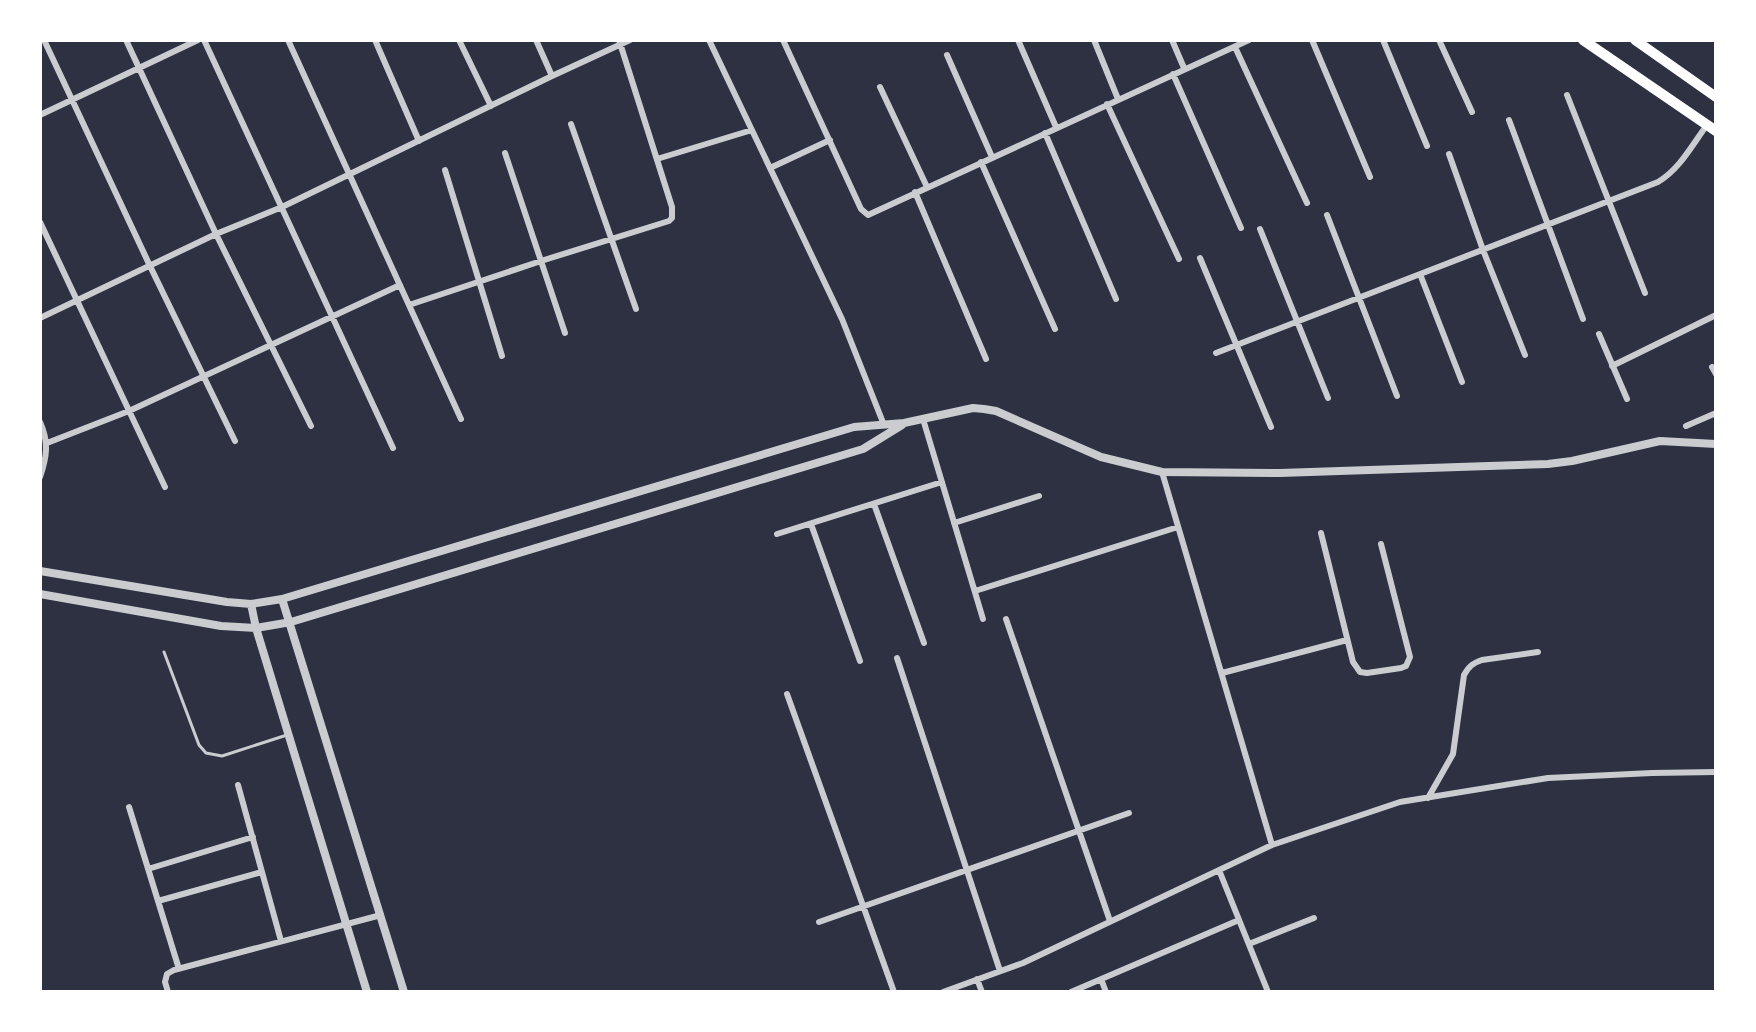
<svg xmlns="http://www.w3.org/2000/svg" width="1756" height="1032" font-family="Manrope,sans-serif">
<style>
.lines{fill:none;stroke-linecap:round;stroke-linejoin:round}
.service{stroke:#caccd0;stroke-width:3}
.minor{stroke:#caccd0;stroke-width:6}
.tertiary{stroke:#caccd0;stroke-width:8}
.primary{stroke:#fff;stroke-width:10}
</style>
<rect width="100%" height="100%" fill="#2d3142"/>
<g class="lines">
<path class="service" d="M164,652L199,745L206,753L222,756L287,735"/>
<path class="minor" d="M44,40L150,266L235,441
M126,40L216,234L311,426
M204,40L393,448
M288,40L461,419
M375,40L419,141
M459,40L491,106
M536,40L552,76
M709,40L842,319L884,425
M783,40L861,209L868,215L1249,40
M1018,40L1056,127
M1094,40L1118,99
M1172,40L1184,68
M1312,40L1370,177
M1383,40L1427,146
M1439,40L1472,112
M1235,47L1307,203
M947,55L992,157
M1173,74L1241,228
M880,87L927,187
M1567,95L1645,293
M1107,104L1179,259
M40,115L198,40
M1509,120L1583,319
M571,124L636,309
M1045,133L1116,299
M505,153L565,333
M1449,154L1483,250L1525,355
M657,159L752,130
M981,162L1055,329
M770,168L830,140
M445,170L502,356
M915,192L986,359
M1327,215L1397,396
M40,222L165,487
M1260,229L1328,398
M1200,258L1271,427
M1420,274L1462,382
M409,305L541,261L669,221L672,218V207L619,40
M40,318L216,234L282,207L552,76L630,40
M1599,334L1627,399
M1216,353L1658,182C1680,169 1692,145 1707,125
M1612,366L1716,315
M1712,367L1716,374
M923,419L983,619
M40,422C49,442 47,457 40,477
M1686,426L1716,413
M47,443L129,411L400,285
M1162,472L1272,845
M874,504L924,643
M954,523L1039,496
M811,524L860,661
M1321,533L1353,662L1360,672L1367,673L1401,668L1406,666L1410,657L1381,544
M777,534L942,482
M975,591L1178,527
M1006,619L1110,921
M897,658L1000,971
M1222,673L1347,640
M787,694L894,992
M238,785L281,941
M1428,798L1453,754L1464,675C1469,666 1473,663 1482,660L1538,652
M129,807L179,969
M148,869L253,837
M1219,870L1268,992
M158,901L262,872
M819,922L1129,813
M1249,944L1314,918
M977,979L982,992
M1101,979L1106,992
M168,992L165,982L167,974L174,970L381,915
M943,992L1023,963L1272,845L1400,802L1548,778L1652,773L1716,772
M1071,992L1239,920"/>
<path class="tertiary" d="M40,571L227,602L251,604L282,599L854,427L904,423L973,408L984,409L996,411L1101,457L1162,472L1280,473L1548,464L1572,461L1660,441L1716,444
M40,594L221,626L256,628L291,622L863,449L902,425
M282,599L404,992
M251,604L256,628L367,992"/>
<path class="primary" d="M1583,40L1716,131
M1635,40L1716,97"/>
</g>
<rect width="1756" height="1032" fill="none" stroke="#ffffff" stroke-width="84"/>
</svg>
